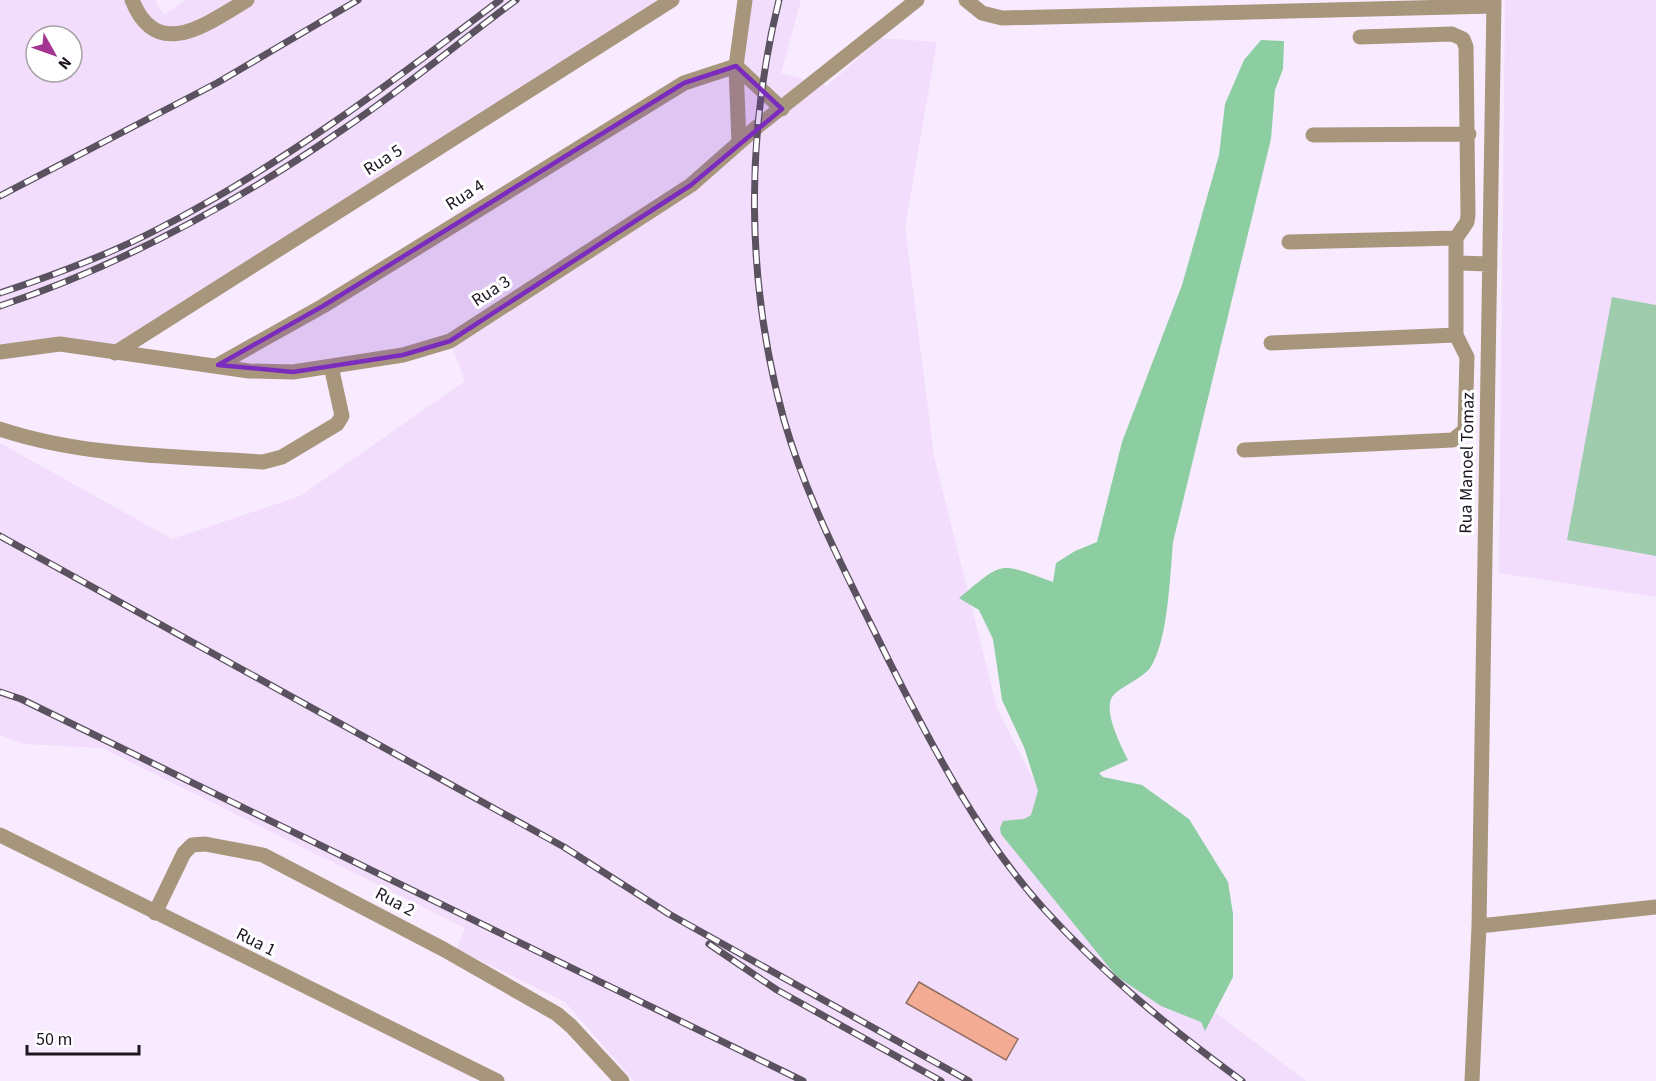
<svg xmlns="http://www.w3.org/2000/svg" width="1656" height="1081" font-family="'Source Sans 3',sans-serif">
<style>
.built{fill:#f2ddfc;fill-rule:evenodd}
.green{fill:#9eccac}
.forest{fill:#8ccea1}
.building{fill:#f4ab93;stroke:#916e62;stroke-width:1.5}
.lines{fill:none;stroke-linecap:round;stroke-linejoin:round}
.minor{stroke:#a8967c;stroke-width:15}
.rail-casing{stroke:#5a525f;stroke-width:7}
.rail{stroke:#fff;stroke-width:4.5;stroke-dasharray:14;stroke-linecap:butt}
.marked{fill:#7b2cbf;fill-opacity:0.2;stroke:#7b2cbf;stroke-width:4.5;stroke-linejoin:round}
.labels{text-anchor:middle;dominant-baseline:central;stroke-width:6;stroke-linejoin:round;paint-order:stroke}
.street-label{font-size:18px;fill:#1d1621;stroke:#fff}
</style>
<rect width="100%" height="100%" fill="#f8ebff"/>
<path class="built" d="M0,0H155L164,15L185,0H672L115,353L60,344L0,352ZM36,36H72V72H36Z
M745,0H801L781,73L827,86L881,38L937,42L905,227L934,456L997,708L1042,797L1187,991L1306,1081H634L565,1002L457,949L465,928L102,748L24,744L0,735V443L172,539L300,496L465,381L450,341L738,144Z
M1505,0H1656V597L1499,573Z"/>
<path class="green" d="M1612,297L1656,305V556L1567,540Z"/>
<path class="forest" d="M1261,40L1284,41L1283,69L1275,90L1271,139L1173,542C1170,575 1168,642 1150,668C1141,680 1116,688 1111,699C1105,715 1121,746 1128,760L1099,773L1103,777L1142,785L1189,819L1228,882L1233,914V977L1205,1031L1201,1022L1161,1006L1116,976L1001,834L1000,828L1003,821L1024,819L1031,815L1038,791L1024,747L1002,700L993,639L979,610L959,598C1005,560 997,562 1053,582L1056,563L1075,551L1097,542L1122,442L1182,285L1219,155L1225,104L1244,60Z"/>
<path class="building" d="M919,982L1018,1039L1006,1060L906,1003Z"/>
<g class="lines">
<path class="minor" d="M132,0C157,63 208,23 247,0
M966,0L982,13L1002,18L1494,6
M1313,135L1469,134
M739,143L736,66L745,0
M1289,242L1456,238
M1457,263L1490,264
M1271,343L1456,335
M0,352L60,344L249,371L293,372L403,355L450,341L691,185L757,127L917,0
M115,353L672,0
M218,365L323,306L684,83L736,66L782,109
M0,429C84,457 175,456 263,462L282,457L337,424L342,416L331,366
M1244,450L1453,440L1465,430L1467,357L1456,335V238L1467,222L1468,215L1466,47L1463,39L1452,34L1360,37
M0,835L497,1081
M155,913L184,853L192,845L205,844L263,855L443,949L557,1014L571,1026L622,1081
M1479,926L1656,907
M1472,1081L1479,926L1494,0"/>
<g class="rail-casing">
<path id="rail" d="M779,0C745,137 746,284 784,420C808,504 851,583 889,661C933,748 979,837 1044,909C1104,975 1171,1029 1242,1081
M0,196L217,83L358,0
M0,293C54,275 109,255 160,228C282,165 391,83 500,0
M0,306C122,265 236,203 342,130C402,90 458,43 516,0
M0,536L564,847L669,914L969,1081
M0,692L21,699L803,1081
M709,944L777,990L941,1081"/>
</g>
<use href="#rail" class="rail"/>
</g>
<path class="marked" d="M736,66L782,109L691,185L450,341L403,355L293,372L218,365L323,306L684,83Z"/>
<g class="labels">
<g class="street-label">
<text transform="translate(383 160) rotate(-32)">Rua 5</text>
<text transform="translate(465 195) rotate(-32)">Rua 4</text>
<text transform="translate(491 291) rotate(-33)">Rua 3</text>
<text transform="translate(1467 463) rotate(-89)">Rua Manoel Tomaz</text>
<text transform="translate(395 902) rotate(28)">Rua 2</text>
<text transform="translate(256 942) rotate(27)">Rua 1</text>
</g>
</g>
<g transform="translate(54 54) rotate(130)"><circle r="28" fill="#ffffff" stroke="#a5a2a6" stroke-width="1.5"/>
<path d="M0-4.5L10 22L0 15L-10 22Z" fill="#a43491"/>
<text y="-9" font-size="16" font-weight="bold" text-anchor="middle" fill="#1d1621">N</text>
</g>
<path d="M27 1045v9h112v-9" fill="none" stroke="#1d1621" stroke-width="3"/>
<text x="36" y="1045" font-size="18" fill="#1d1621" stroke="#ffffff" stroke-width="4.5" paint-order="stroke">50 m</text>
</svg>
